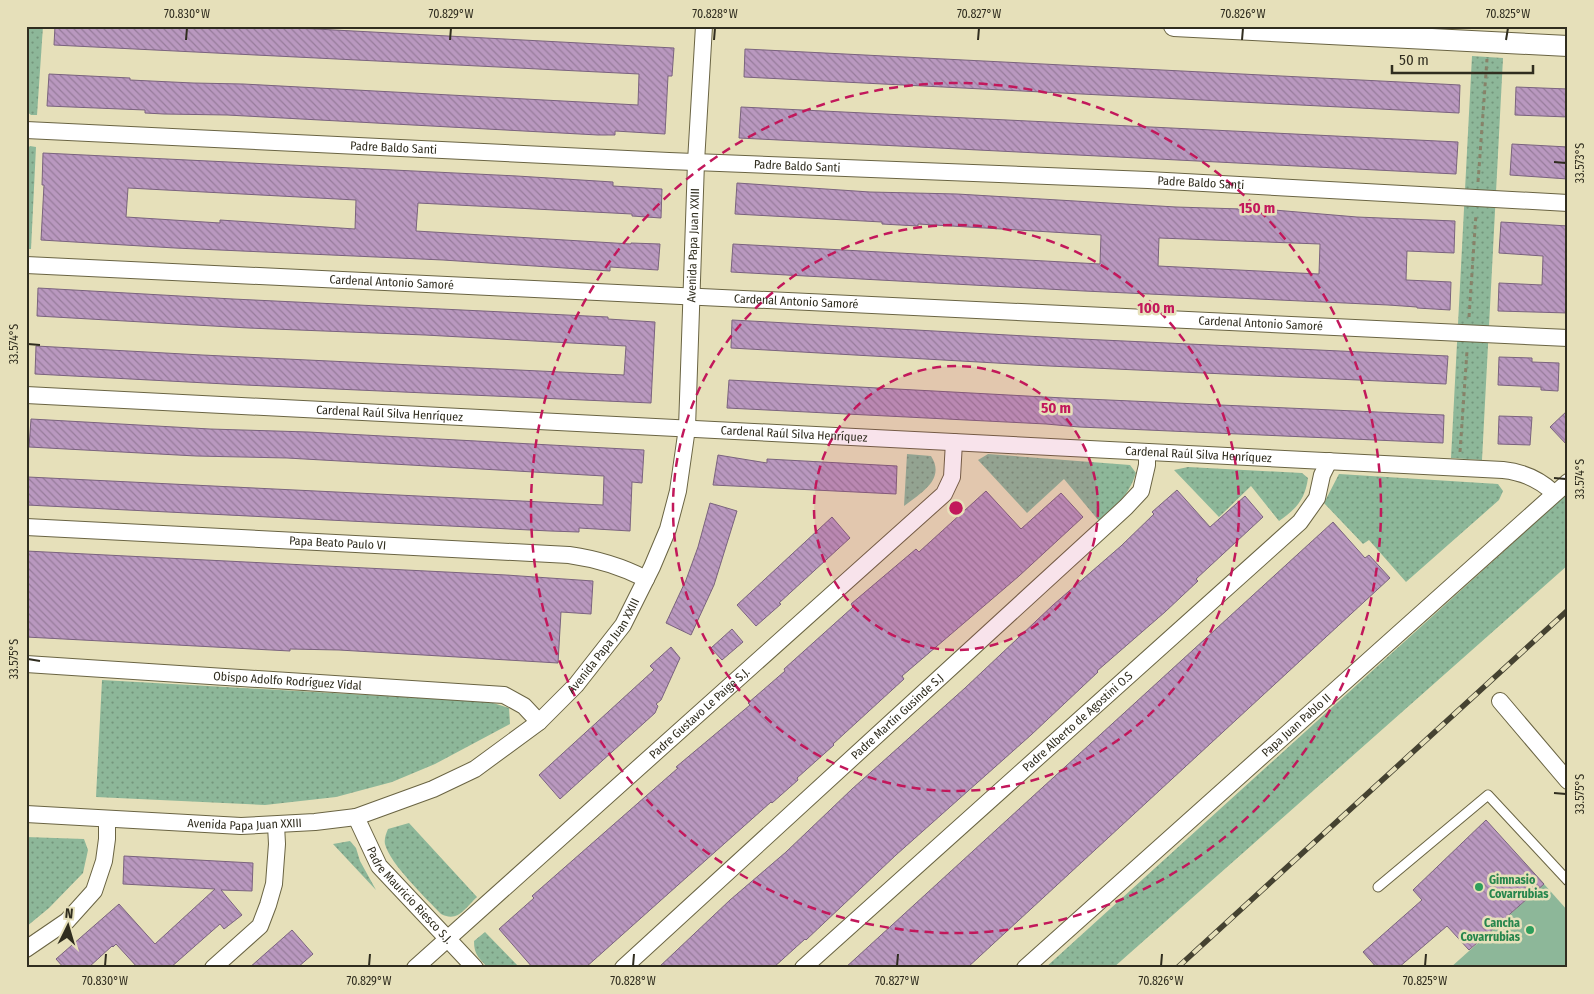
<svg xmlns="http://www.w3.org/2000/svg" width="1594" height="994" font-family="'Fira Sans Condensed',sans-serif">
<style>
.grass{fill:url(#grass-dots)}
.pitch{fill:#8db799}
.building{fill:url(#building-back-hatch);stroke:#7a637e;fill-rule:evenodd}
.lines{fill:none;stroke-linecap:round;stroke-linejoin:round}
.service-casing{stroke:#6a6443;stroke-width:11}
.minor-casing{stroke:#6a6443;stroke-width:18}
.tertiary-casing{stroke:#6a6443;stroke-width:22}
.path{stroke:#878269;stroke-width:3;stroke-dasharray:4 4;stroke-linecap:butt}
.service{stroke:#fff;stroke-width:9}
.minor{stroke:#fff;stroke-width:16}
.tertiary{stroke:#fff;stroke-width:20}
.rail-casing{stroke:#454231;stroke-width:5.5}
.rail{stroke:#e6e0ba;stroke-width:4;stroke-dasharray:11;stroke-linecap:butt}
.ticks{fill:none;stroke:#302d1f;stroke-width:2}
.ring{fill:none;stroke:#c2185b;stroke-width:2.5;stroke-dasharray:9 6}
.leisure-dot{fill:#2e9e5b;stroke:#e6e0ba;stroke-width:2}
.labels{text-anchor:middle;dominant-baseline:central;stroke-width:5;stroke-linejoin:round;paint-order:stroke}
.street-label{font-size:12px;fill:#302d1f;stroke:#e6e0ba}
.leisure-label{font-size:12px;font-weight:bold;fill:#27864d;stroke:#e6e0ba;text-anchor:start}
.centre{fill:#c2185b;stroke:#e6e0ba;stroke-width:2.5}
.ring-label{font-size:15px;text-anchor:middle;font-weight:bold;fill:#c2185b;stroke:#e6e0ba;stroke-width:5;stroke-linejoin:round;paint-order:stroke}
.neatline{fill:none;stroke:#302d1f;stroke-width:2}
.ticks-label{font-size:12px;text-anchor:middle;fill:#302d1f}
</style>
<defs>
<pattern id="grass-dots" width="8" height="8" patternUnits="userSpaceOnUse" patternTransform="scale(1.25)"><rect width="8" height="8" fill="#8db799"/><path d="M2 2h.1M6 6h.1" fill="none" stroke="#74957c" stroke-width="1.8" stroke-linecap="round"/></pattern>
<pattern id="building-back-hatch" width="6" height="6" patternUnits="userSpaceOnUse" patternTransform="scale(1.25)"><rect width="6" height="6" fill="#b998bf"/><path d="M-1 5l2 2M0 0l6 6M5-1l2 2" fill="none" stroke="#977c9b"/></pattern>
</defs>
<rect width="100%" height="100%" fill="#e6e0ba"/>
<path class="grass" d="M29,26H43L37,115H31L26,111V70Z
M1472,56L1503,58L1482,460L1451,458Z
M30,146L36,147L31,249H26V150Z
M907,454L931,456C946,479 921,493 904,506Z
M988,454L1130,465L1136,473C1128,497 1117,504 1099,521L1064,479L1027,513L978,460Z
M1188,467L1302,473L1308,478C1305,500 1296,509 1279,521L1251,486L1219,517L1174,470Z
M1339,474L1498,484L1503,491L1499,500L1406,582L1369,540L1363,544L1324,503Z
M1568,493V565L1113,968H1045Z
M102,680L490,702L509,708L510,724L435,764L392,782L336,797L265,805L96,797Z
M409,823L477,897C465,908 458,923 441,914C426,898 390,864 385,844C384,839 386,834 388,829Z
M26,837L84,839L88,850L83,873L49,908L26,927Z
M350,841L356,848L360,861L376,890L333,844Z
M485,932L520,968H488C479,958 474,955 474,941Z"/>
<path class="pitch" d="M1544,884L1568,911V968H1450Z"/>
<path class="building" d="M55,26H259L674,48L672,76H668L665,134L615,131V135H598L227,115L164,114L145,113V110L47,106L49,74L130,78V80L193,83L243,84L638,105L639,74L54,45Z
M745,49L1460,85L1459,113L744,77Z
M1516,87L1568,89V117L1515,115Z
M741,107L1458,142L1456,174L739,138Z
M1512,144L1568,147V179L1510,175Z
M43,153L517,176L613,182V186L662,189L661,218L632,216V214L418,203L416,231L631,244V243L660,244L658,270L610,267V271L443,260L175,248L41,240L44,185H42ZM128,188L356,200L355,229L220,220V223L126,217Z
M737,183L870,192L957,194L1176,207L1274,210L1357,217L1455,221L1454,253L1407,251L1406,280L1451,282L1450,310L1417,308V307L1388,305L1084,291L731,272L733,244L1100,264L1101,235L918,224V226L882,224V222L735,214ZM1159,238L1320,244L1319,274L1158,266Z
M1501,222L1568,226V313L1498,311L1499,283L1542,285L1543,256L1499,253Z
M38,288L233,299L608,317V319L655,322L651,403L245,385L35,374L36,346L202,355L624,375L626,346L425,335L248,328L37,316Z
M732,320L1081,339L1448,356L1446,384L1049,366L731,348Z
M1499,357L1532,358V362L1559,363L1558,391L1541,390V387L1498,385Z
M729,380L1064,398L1444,415L1443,443L1079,427L1046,424L727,408Z
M1568,410V446L1550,427Z
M1499,416L1532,417L1530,445L1498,444Z
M31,419L210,429L308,432L644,450L642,483L632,482L630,531L579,528V532L550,531L27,505L28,477L603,505L604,476L287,458L196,456L29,447Z
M718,455L767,463V459L897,466L896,494L713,485Z
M1177,490L1210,527L1245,496L1263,517L1196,579L1198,581L1165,612L1097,671L1098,672L1031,735L896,855L806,940L805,939L773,968H658L730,900L786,852L852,789L965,688L1053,605L1121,546L1154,514L1152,512Z
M986,491L1021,529L1061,493L1083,517L1019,576L902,676L904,679L833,744L834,745L797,778L798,780L772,803L771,802L585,968H533L499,929L534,898L532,896L678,768L676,767L750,705L748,703L785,671L784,669L853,607L851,604L916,549L919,552Z
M710,503L737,511L714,585L691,635L666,623L686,580L698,547Z
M832,517L850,538L779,603L781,604L756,626L737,605Z
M1333,522L1365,558L1369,555L1390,578L967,968H845Z
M26,551L506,575L593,581L591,614L561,612L558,663L339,650L290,649V651L26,637L28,583H26Z
M732,629L743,642L722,660L711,648Z
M671,647L680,658L661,700L656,704L658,706L655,713L560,799L539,775L654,670L650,666Z
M1486,820L1544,884L1469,950L1447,926L1398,968H1377L1363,952L1422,900L1413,890Z
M124,856L253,863L252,891L221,890L242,915L224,929L220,924L170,968H138L116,944L113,947L112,946L88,968H64L56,959L119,904L155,944L215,889L123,884Z
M292,930L313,954L297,968H249Z"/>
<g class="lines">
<g class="service-casing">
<path id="service" d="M1378,887L1488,795L1568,881"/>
</g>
<g class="minor-casing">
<g id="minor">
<path id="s1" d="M26,130L669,161L1148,180L1568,203"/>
<path id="s2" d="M26,265L1568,338"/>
<path id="s3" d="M26,395L1503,470C1523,472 1539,479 1554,493"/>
<path id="s4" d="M26,527L569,555C597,559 621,566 646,579"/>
<path id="s5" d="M26,664L504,695L524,706L539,722"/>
<path d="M1500,701L1568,781"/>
<path id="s6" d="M26,814L241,826L315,822L356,817L433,789L475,769L539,722L576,685L623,625L652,567L668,529L678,491L687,428L696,162L704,26"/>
<path id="s7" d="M356,817L379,866L475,968"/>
<path d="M26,949L67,921L94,891L104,861L107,839V819"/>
<path d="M213,968L260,926L268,905L274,884L277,844L276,825"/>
<path id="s8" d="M415,968L944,494L952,477L954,442"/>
<path id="s9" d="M623,968L1126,507L1141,491L1147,465V452"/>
<path id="s10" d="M803,968L1300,522L1317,498L1322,475L1329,461"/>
<path id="s11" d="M1025,968L1568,482"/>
</g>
</g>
<g class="tertiary-casing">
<path id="tertiary" d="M1174,26L1568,46"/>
</g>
<path class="path" d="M1478,182L1487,59
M1469,317L1476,214
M1460,452L1467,351"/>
<use href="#service" class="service"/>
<use href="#minor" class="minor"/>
<use href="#tertiary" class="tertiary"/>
<g class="rail-casing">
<path id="rail" d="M1177,968L1568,610"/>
</g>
<use href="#rail" class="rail"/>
</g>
<path class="ticks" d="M186,40L187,28M450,40L451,28M714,40L715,28M978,40L979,28M1242,40L1243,28M1506,40L1508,28M1554,162L1566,163M28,344L40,345M1554,478L1566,479M28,659L40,661M1554,793L1566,794M105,966L106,954M369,966L370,954M633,966L634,954M897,966L898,954M1161,966L1162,954M1425,966L1426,954"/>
<circle cx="956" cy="508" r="142" fill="#c2185b" fill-opacity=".12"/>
<g class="ring">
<circle cx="956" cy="508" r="142"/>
<circle cx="956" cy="508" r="283"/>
<circle cx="956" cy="508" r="425"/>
</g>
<g class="leisure-dot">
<circle cx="1479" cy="887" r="5"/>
<circle cx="1530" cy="930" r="5"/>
</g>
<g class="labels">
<g class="street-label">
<text stroke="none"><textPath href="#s1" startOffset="368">Padre Baldo Santi</textPath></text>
<text stroke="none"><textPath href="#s1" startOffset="772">Padre Baldo Santi</textPath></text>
<text stroke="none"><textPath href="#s1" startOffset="1176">Padre Baldo Santi</textPath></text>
<text stroke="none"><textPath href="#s6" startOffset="1059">Avenida Papa Juan XXIII</textPath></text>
<text stroke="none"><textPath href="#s2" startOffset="366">Cardenal Antonio Samoré</textPath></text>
<text stroke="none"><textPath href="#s2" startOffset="771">Cardenal Antonio Samoré</textPath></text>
<text stroke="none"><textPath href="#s2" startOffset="1236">Cardenal Antonio Samoré</textPath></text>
<text stroke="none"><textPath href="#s3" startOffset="364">Cardenal Raúl Silva Henríquez</textPath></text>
<text stroke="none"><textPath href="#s3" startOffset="769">Cardenal Raúl Silva Henríquez</textPath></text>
<text stroke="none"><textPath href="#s3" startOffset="1174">Cardenal Raúl Silva Henríquez</textPath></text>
<text stroke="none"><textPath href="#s4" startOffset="312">Papa Beato Paulo VI</textPath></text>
<text stroke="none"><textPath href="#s6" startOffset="639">Avenida Papa Juan XXIII</textPath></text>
<text stroke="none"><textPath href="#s5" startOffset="262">Obispo Adolfo Rodríguez Vidal</textPath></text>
<text stroke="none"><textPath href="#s8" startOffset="382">Padre Gustavo Le Paige S.J.</textPath></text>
<text stroke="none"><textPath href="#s9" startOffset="372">Padre Martín Gusinde S.J</textPath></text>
<text stroke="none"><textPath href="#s10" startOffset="369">Padre Alberto de Agostini O.S</textPath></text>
<text stroke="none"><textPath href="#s11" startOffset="364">Papa Juan Pablo II</textPath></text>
<text stroke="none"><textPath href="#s6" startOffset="219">Avenida Papa Juan XXIII</textPath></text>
<text stroke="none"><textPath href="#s7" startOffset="96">Padre Mauricio Riesco S.J.</textPath></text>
</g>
<g class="leisure-label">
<text x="1489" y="880">Gimnasio<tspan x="1489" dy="14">Covarrubias</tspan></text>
<text x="1520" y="923" text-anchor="end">Cancha<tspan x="1520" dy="14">Covarrubias</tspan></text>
</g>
</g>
<circle cx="956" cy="508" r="8" class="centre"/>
<g class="ring-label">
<text x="1257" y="213">150 m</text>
<text x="1156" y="313">100 m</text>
<text x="1056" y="413">50 m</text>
</g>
<rect width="1594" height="994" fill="none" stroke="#e6e0ba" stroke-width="55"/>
<g transform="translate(68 926) rotate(5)" stroke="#e6e0ba" stroke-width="4" paint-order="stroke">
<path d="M0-4L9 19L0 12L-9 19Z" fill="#302d1f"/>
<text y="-8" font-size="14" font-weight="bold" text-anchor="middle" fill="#302d1f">N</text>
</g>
<path d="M1392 65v8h141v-8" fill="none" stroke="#302d1f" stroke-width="2.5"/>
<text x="1399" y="65" font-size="15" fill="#302d1f" stroke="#e6e0ba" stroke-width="4" paint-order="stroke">50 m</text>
<rect x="28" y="28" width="1538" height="938" class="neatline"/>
<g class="ticks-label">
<text x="187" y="18">70.830°W</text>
<text x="451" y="18">70.829°W</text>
<text x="715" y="18">70.828°W</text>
<text x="979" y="18">70.827°W</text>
<text x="1243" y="18">70.826°W</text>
<text x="1508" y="18">70.825°W</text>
<text transform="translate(1580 163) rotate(-90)" y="4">33.573°S</text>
<text transform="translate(14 344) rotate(-90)" y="4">33.574°S</text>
<text transform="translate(1580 479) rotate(-90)" y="4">33.574°S</text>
<text transform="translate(14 659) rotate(-90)" y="4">33.575°S</text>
<text transform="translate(1580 794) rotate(-90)" y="4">33.575°S</text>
<text x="105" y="985">70.830°W</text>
<text x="369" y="985">70.829°W</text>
<text x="633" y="985">70.828°W</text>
<text x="897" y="985">70.827°W</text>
<text x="1161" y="985">70.826°W</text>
<text x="1425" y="985">70.825°W</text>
</g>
</svg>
